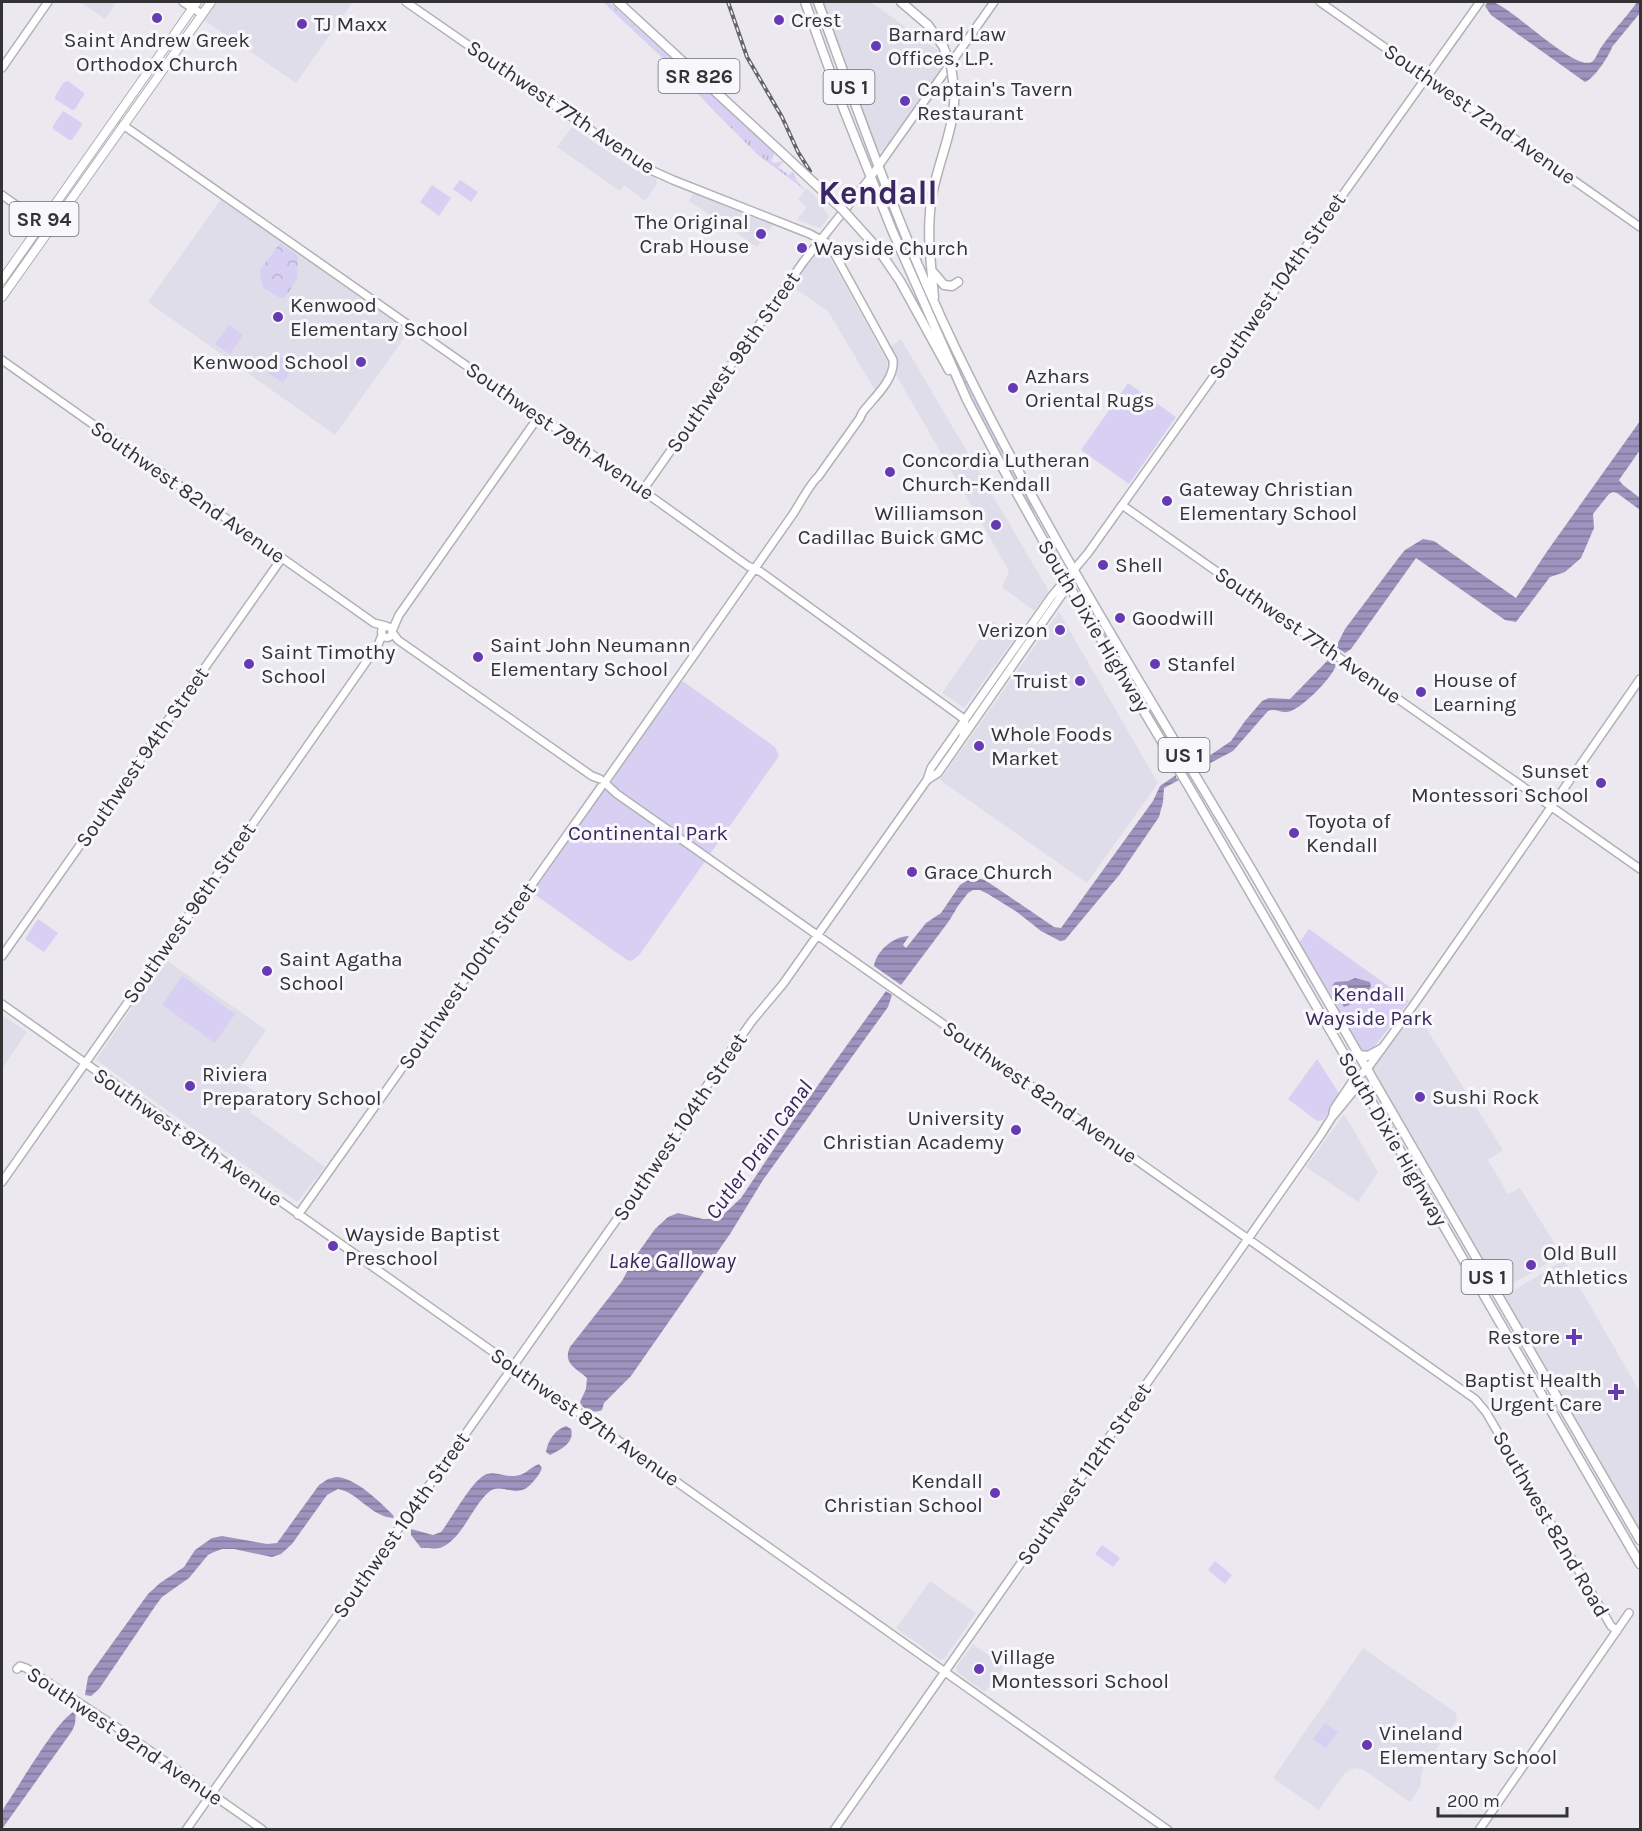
<svg xmlns="http://www.w3.org/2000/svg" width="1642" height="1831" font-family="Karla,sans-serif">
<style>
.built{fill:#dfdde9}
.grass{fill:url(#grass-tufts)}
.forest{fill:url(#forest-crowns)}
.park{fill:#d7d0f2}
.water{fill:url(#water-rules)}
.lines{fill:none;stroke-linecap:round;stroke-linejoin:round}
.secondary-casing{stroke:#b2b1b7;stroke-width:10}
.primary-casing{stroke:#b2b1b7;stroke-width:10}
.highway-casing{stroke:#b2b1b7;stroke-width:11}
.secondary{stroke:#fff;stroke-width:7}
.primary{stroke:#fff;stroke-width:8}
.highway{stroke:#fff;stroke-width:8}
.rail-casing{stroke:#656568;stroke-width:4}
.rail{stroke:#f8f7fc;stroke-width:1.5;stroke-dasharray:4.5;stroke-linecap:butt}
.highway-bridge-casing{stroke:#b2b1b7;stroke-width:11;stroke-linecap:butt}
.highway-bridge{stroke:#fff;stroke-width:8}
.poi-dot{fill:#663ab1;stroke:#f8f7fc;stroke-width:2}
.labels{text-anchor:middle;dominant-baseline:central;stroke-width:6;stroke-linejoin:round;paint-order:stroke}
.shield{fill:#f8f7fc;stroke:#6e6e71;stroke-width:1.5}
.shield-label{font-size:20px;font-weight:bold;fill:#333335}
.poi-label{font-size:21px;fill:#333335;stroke:#f8f7fc;text-anchor:start}
.street-label{font-size:21px;fill:#333335;stroke:#f8f7fc}
.park-label{font-size:21px;fill:#3a295e;stroke:#f8f7fc}
.water-label{font-size:22px;font-style:italic;fill:#36255a;stroke:#f8f7fc}
.town-label{font-size:33px;font-weight:bold;fill:#3b2762;stroke:#f8f7fc}
</style>
<defs>
<pattern id="grass-tufts" width="24" height="20" patternUnits="userSpaceOnUse" patternTransform="scale(1.5)"><rect width="24" height="20" fill="#d7d0f2"/><path d="M3 7l-1-3M5 7V3M7 7l1-3M15 17l-1-3M17 17v-4M19 17l1-3" fill="none" stroke="#b9b3d0"/></pattern>
<pattern id="forest-crowns" width="20" height="18" patternUnits="userSpaceOnUse" patternTransform="scale(1.5)"><rect width="20" height="18" fill="#d7d0f2"/><path d="M2 6a3 3 0 1 1 6 0M12 15a3 3 0 1 1 6 0" fill="none" stroke="#b9b3d0"/></pattern>
<pattern id="water-rules" width="6" height="5" patternUnits="userSpaceOnUse" patternTransform="scale(1.5)"><rect width="6" height="5" fill="#9e93be"/><path d="M0 2.5h6" fill="none" stroke="#81799b"/></pattern>
</defs>
<rect width="100%" height="100%" fill="#ebe9ef"/>
<path class="built" d="M80,2H117L105,19Z
M217,2H353L296,83L204,20Z
M821,2H871L940,52L945,66L884,151H874Z
M572,127L635,170L656,178L657,184L645,201L624,185L620,191L557,147Z
M806,188L817,198L829,217L820,228L797,220L807,207L798,200Z
M694,191L774,223L757,247L689,201Z
M221,199L409,331L335,435L148,302Z
M807,248L825,249L887,361L888,373L876,392L828,311L784,281Z
M901,339L1047,588L1048,592L1034,611L1002,587L1009,571L895,373L896,362L890,347Z
M1059,612L1158,783L1087,883L940,780Z
M992,621L1015,638L964,708L942,693Z
M165,959L266,1030L234,1077L260,1095L250,1112L325,1167L297,1202L96,1060Z
M1414,1009L1503,1150L1488,1160L1508,1194L1520,1188L1562,1255L1501,1290L1371,1069Z
M2,1015L27,1032L2,1069Z
M1344,1114L1378,1172L1358,1202L1306,1167Z
M1564,1260L1640,1392V1533L1503,1297Z
M930,1581L976,1613L944,1659H939L896,1628Z
M973,1644L1004,1667L985,1692L957,1672L956,1667Z
M1363,1648L1456,1713L1457,1720L1425,1765L1422,1771L1420,1787L1411,1801H1408L1364,1770L1356,1768L1350,1770L1344,1774L1319,1810L1273,1778Z"/>
<path class="grass" d="M603,2H609L775,152L771,162L776,163L785,160L778,167L789,175L793,171L797,181L805,190L757,154L718,115L671,66Z
M883,199L961,371L1041,521C1018,494 1004,461 988,430C949,355 916,277 883,199Z"/>
<path class="forest" d="M280,243L298,256L297,279L285,298H280L263,287L260,275V270Z"/>
<path class="park" d="M68,81L84,93V95L75,109L72,110L55,99V96L64,82Z
M63,111L82,123V125L72,140H69L53,129V126Z
M460,180L478,192L471,202L453,189Z
M432,185L451,198L439,216L420,202Z
M229,325L243,335L230,354L215,344Z
M280,356L294,366L283,383L268,373Z
M1128,383L1176,417L1129,484L1081,450Z
M679,682H684L775,747L779,756L640,954L632,961L627,960L537,896L533,894L532,887Z
M38,919L58,933L44,952L25,939Z
M1309,929L1409,1001L1372,1050L1365,1053L1362,1051L1298,944Z
M182,976L235,1014L215,1043L162,1005Z
M1317,1059L1340,1095L1323,1120L1317,1121L1288,1099Z
M1102,1545L1120,1558L1113,1567L1095,1554Z
M1215,1561L1232,1575L1225,1584L1208,1570Z
M1325,1723L1338,1732L1326,1748L1313,1739Z"/>
<path class="water" d="M1492,2C1510,5 1578,75 1593,61C1596,58 1598,52 1600,49C1611,32 1626,18 1637,2H1640V13L1612,47C1610,55 1593,80 1585,82L1491,15L1485,6L1487,3Z
M1640,421V450L1619,480L1623,485L1640,498V510L1617,493L1613,492L1609,494L1593,514L1594,528L1581,558L1565,572L1550,577L1516,622L1505,620L1416,558L1351,649L1345,653L1336,647L1345,629L1400,556L1405,550L1423,539L1434,541L1516,598L1548,550Z
M1328,660L1336,665C1333,677 1300,711 1287,712C1280,713 1276,708 1268,711L1233,751L1199,769L1196,765L1231,741L1245,721L1262,701L1269,698L1290,699Z
M1176,775V778L1179,780L1164,788L1163,802L1159,817L1120,874L1065,940L1060,941L1041,931L1017,912L988,894L980,890H973L968,893L958,906L949,921L901,985L874,966C876,951 894,936 909,936L903,945L906,948L926,923L941,913L960,885L973,877L985,880L1054,927L1061,928L1153,801L1160,786Z
M1355,978L1370,982L1371,986C1365,998 1356,1002 1344,1007L1332,986L1335,982L1348,981Z
M886,991L892,995L888,1007L763,1180L730,1234L631,1376L604,1403L602,1410C593,1414 583,1410 580,1402L586,1389L587,1378C578,1369 562,1364 570,1347L622,1281L635,1257L655,1229L668,1217L678,1213L703,1219H716L724,1214L741,1198L798,1113Z
M566,1426L571,1429C575,1443 560,1450 550,1455L546,1452C548,1440 555,1430 566,1426Z
M539,1464L542,1468C540,1474 536,1478 532,1483C517,1501 501,1481 489,1492C471,1507 463,1539 440,1548C435,1549 427,1548 421,1548L411,1535V1529L433,1535L441,1532C451,1520 473,1478 487,1474C496,1471 505,1477 514,1476C525,1476 530,1467 539,1464Z
M336,1477C355,1477 381,1503 393,1515L394,1518C371,1517 359,1493 338,1489L327,1495L292,1544L281,1554L272,1557L234,1549H222L214,1552L208,1555L189,1578L162,1597L156,1605L99,1689L91,1696L85,1695L88,1677L148,1594L160,1583L184,1567L195,1550L212,1538L222,1536L267,1544L277,1543L319,1485L328,1479Z
M76,1711L75,1724L72,1731L2,1829V1812L5,1806C17,1790 60,1714 76,1711Z"/>
<g class="lines">
<g class="secondary-casing">
<path id="secondary" d="M183,2L202,14
M406,2L644,167L673,180L810,234L827,243L833,251L893,360C895,375 881,391 871,402C867,408 862,410 860,418L818,477C811,482 799,505 793,514L605,782
M1320,2L1640,227
M2,68L48,2
M123,125L544,420L748,566L761,572L960,716L965,720L963,736
M2,195L50,229
M2,360L374,623L386,626
M643,490L804,261L870,178L994,2
M1122,505L1640,869
M381.5 632a5.5 5.5 0 1 1 11 0a5.5 5.5 0 1 1-11 0Z
M392,631L399,615L539,416
M392,632L398,640L592,776L600,779
M927,780L938,773L1070,583
M605,783L617,794L654,820L1475,1399L1486,1412L1611,1626L1617,1631
M2,956L282,558
M2,1004L1168,1830
M1333,1116L1356,1088L1358,1079
M2,1182L378,645L382,635
M298,1215L601,787
M17,1669L20,1666L26,1668L119,1729L263,1830
M186,1830L665,1151L691,1109L723,1062L752,1021L783,984L927,780L931,768L1051,597L1088,553L1480,2
M834,1830L1320,1136L1332,1117L1334,1109L1352,1082L1367,1069L1415,1003L1640,679
M1479,1830L1629,1613"/>
</g>
<g class="primary-casing">
<path id="primary" d="M2,280L197,2
M2,297L211,2"/>
</g>
<g class="highway-casing">
<path id="highway" d="M618,2L780,151
M805,2L844,110L892,230L967,400L1000,463L1062,574L1189,787L1640,1564
M818,2C864,128 908,255 969,376C1055,549 1159,713 1257,879C1385,1100 1512,1320 1640,1540
M901,2L928,25L943,46
M878,249L900,281L949,370
M933,272L944,285L952,286L958,282
M934,297C931,263 926,231 932,196C938,161 957,124 954,88
M1359,1055L1368,1056L1381,1049"/>
</g>
<use href="#secondary" class="secondary"/>
<use href="#primary" class="primary"/>
<use href="#highway" class="highway"/>
<g class="rail-casing">
<path id="rail" d="M728,2L747,57L782,117L798,152L810,171"/>
</g>
<use href="#rail" class="rail"/>
<g class="highway-bridge-casing">
<path id="highway-bridge" d="M943,46L951,66L954,88
M780,151L842,209L878,249"/>
</g>
<use href="#highway-bridge" class="highway-bridge"/>
</g>
<g class="poi-dot">
<circle cx="157" cy="18" r="6"/>
<circle cx="779" cy="20" r="6"/>
<circle cx="302" cy="24" r="6"/>
<circle cx="876" cy="46" r="6"/>
<circle cx="905" cy="101" r="6"/>
<circle cx="761" cy="234" r="6"/>
<circle cx="802" cy="248" r="6"/>
<circle cx="278" cy="317" r="6"/>
<circle cx="361" cy="362" r="6"/>
<circle cx="1013" cy="388" r="6"/>
<circle cx="890" cy="472" r="6"/>
<circle cx="1167" cy="501" r="6"/>
<circle cx="996" cy="525" r="6"/>
<circle cx="1103" cy="565" r="6"/>
<circle cx="1120" cy="618" r="6"/>
<circle cx="1060" cy="630" r="6"/>
<circle cx="478" cy="657" r="6"/>
<circle cx="249" cy="664" r="6"/>
<circle cx="1155" cy="664" r="6"/>
<circle cx="1080" cy="681" r="6"/>
<circle cx="1421" cy="692" r="6"/>
<circle cx="979" cy="746" r="6"/>
<circle cx="1601" cy="783" r="6"/>
<circle cx="1294" cy="833" r="6"/>
<circle cx="912" cy="872" r="6"/>
<circle cx="267" cy="971" r="6"/>
<circle cx="190" cy="1086" r="6"/>
<circle cx="1420" cy="1097" r="6"/>
<circle cx="1016" cy="1130" r="6"/>
<circle cx="333" cy="1246" r="6"/>
<circle cx="1531" cy="1265" r="6"/>
<path d="M1571 1328h6v6h6v6h-6v6h-6v-6h-6v-6h6z"/>
<path d="M1613 1383h6v6h6v6h-6v6h-6v-6h-6v-6h6z"/>
<circle cx="995" cy="1493" r="6"/>
<circle cx="979" cy="1669" r="6"/>
<circle cx="1367" cy="1745" r="6"/>
</g>
<g class="labels">
<g class="shield">
<rect x="658.5" y="59" width="81" height="34" rx="4.5"/>
<rect x="823.5" y="70" width="51" height="34" rx="4.5"/>
<rect x="9.5" y="202" width="69" height="34" rx="4.5"/>
<rect x="1158.5" y="738" width="51" height="34" rx="4.5"/>
<rect x="1461.5" y="1260" width="51" height="34" rx="4.5"/>
</g>
<g class="shield-label">
<text x="699" y="76">SR 826</text>
<text x="849" y="87">US 1</text>
<text x="44" y="219">SR 94</text>
<text x="1184" y="755">US 1</text>
<text x="1487" y="1277">US 1</text>
</g>
<g class="poi-label">
<text x="791" y="20">Crest</text>
<text x="314" y="24">TJ Maxx</text>
<text x="888" y="34">Barnard Law<tspan x="888" dy="24">Offices, L.P.</tspan></text>
<text x="157" y="40" text-anchor="middle">Saint Andrew Greek<tspan x="157" dy="24">Orthodox Church</tspan></text>
<text x="917" y="89">Captain's Tavern<tspan x="917" dy="24">Restaurant</tspan></text>
<text x="749" y="222" text-anchor="end">The Original<tspan x="749" dy="24">Crab House</tspan></text>
<text x="814" y="248">Wayside Church</text>
<text x="290" y="305">Kenwood<tspan x="290" dy="24">Elementary School</tspan></text>
<text x="349" y="362" text-anchor="end">Kenwood School</text>
<text x="1025" y="376">Azhars<tspan x="1025" dy="24">Oriental Rugs</tspan></text>
<text x="902" y="460">Concordia Lutheran<tspan x="902" dy="24">Church-Kendall</tspan></text>
<text x="1179" y="489">Gateway Christian<tspan x="1179" dy="24">Elementary School</tspan></text>
<text x="984" y="513" text-anchor="end">Williamson<tspan x="984" dy="24">Cadillac Buick GMC</tspan></text>
<text x="1115" y="565">Shell</text>
<text x="1132" y="618">Goodwill</text>
<text x="1048" y="630" text-anchor="end">Verizon</text>
<text x="490" y="645">Saint John Neumann<tspan x="490" dy="24">Elementary School</tspan></text>
<text x="261" y="652">Saint Timothy<tspan x="261" dy="24">School</tspan></text>
<text x="1167" y="664">Stanfel</text>
<text x="1433" y="680">House of<tspan x="1433" dy="24">Learning</tspan></text>
<text x="1068" y="681" text-anchor="end">Truist</text>
<text x="991" y="734">Whole Foods<tspan x="991" dy="24">Market</tspan></text>
<text x="1589" y="771" text-anchor="end">Sunset<tspan x="1589" dy="24">Montessori School</tspan></text>
<text x="1306" y="821">Toyota of<tspan x="1306" dy="24">Kendall</tspan></text>
<text x="924" y="872">Grace Church</text>
<text x="279" y="959">Saint Agatha<tspan x="279" dy="24">School</tspan></text>
<text x="202" y="1074">Riviera<tspan x="202" dy="24">Preparatory School</tspan></text>
<text x="1432" y="1097">Sushi Rock</text>
<text x="1004" y="1118" text-anchor="end">University<tspan x="1004" dy="24">Christian Academy</tspan></text>
<text x="345" y="1234">Wayside Baptist<tspan x="345" dy="24">Preschool</tspan></text>
<text x="1543" y="1253">Old Bull<tspan x="1543" dy="24">Athletics</tspan></text>
<text x="1560" y="1337" text-anchor="end">Restore</text>
<text x="1602" y="1380" text-anchor="end">Baptist Health<tspan x="1602" dy="24">Urgent Care</tspan></text>
<text x="983" y="1481" text-anchor="end">Kendall<tspan x="983" dy="24">Christian School</tspan></text>
<text x="991" y="1657">Village<tspan x="991" dy="24">Montessori School</tspan></text>
<text x="1379" y="1733">Vineland<tspan x="1379" dy="24">Elementary School</tspan></text>
</g>
<g class="street-label">
<text transform="translate(561 107) rotate(34)">Southwest 77th Avenue</text>
<text transform="translate(1480 114) rotate(35)">Southwest 72nd Avenue</text>
<text transform="translate(1277 286) rotate(-55)">Southwest 104th Street</text>
<text transform="translate(733 362) rotate(-55)">Southwest 98th Street</text>
<text transform="translate(560 431) rotate(35)">Southwest 79th Avenue</text>
<text transform="translate(188 492) rotate(35)">Southwest 82nd Avenue</text>
<text transform="translate(1094 626) rotate(59)">South Dixie Highway</text>
<text transform="translate(1308 635) rotate(35)">Southwest 77th Avenue</text>
<text transform="translate(142 757) rotate(-55)">Southwest 94th Street</text>
<text transform="translate(189 913) rotate(-55)">Southwest 96th Street</text>
<text transform="translate(467 976) rotate(-55)">Southwest 100th Street</text>
<text transform="translate(1040 1092) rotate(35)">Southwest 82nd Avenue</text>
<text transform="translate(680 1127) rotate(-56)">Southwest 104th Street</text>
<text transform="translate(188 1137) rotate(35)">Southwest 87th Avenue</text>
<text transform="translate(1393 1139) rotate(60)">South Dixie Highway</text>
<text transform="translate(585 1417) rotate(35)">Southwest 87th Avenue</text>
<text transform="translate(1084 1474) rotate(-55)">Southwest 112th Street</text>
<text transform="translate(1551 1524) rotate(60)">Southwest 82nd Road</text>
<text transform="translate(401 1525) rotate(-55)">Southwest 104th Street</text>
<text transform="translate(125 1736) rotate(34)">Southwest 92nd Avenue</text>
</g>
<g class="park-label">
<text x="648" y="833">Continental Park</text>
<text x="1369" y="994">Kendall<tspan x="1369" dy="24">Wayside Park</tspan></text>
</g>
<g class="water-label">
<text transform="translate(759 1150) rotate(-54)">Cutler Drain Canal</text>
<text x="672" y="1261">Lake Galloway</text>
</g>
<g class="town-label">
<text x="878" y="193">Kendall</text>
</g>
</g>
<rect width="1642" height="1831" fill="none" stroke="#333335" stroke-width="6"/>
<path d="M1438 1807v9h129v-9" fill="none" stroke="#333335" stroke-width="3"/>
<text x="1447" y="1807" font-size="18" fill="#333335" stroke="#f8f7fc" stroke-width="4.5" paint-order="stroke">200 m</text>
</svg>
